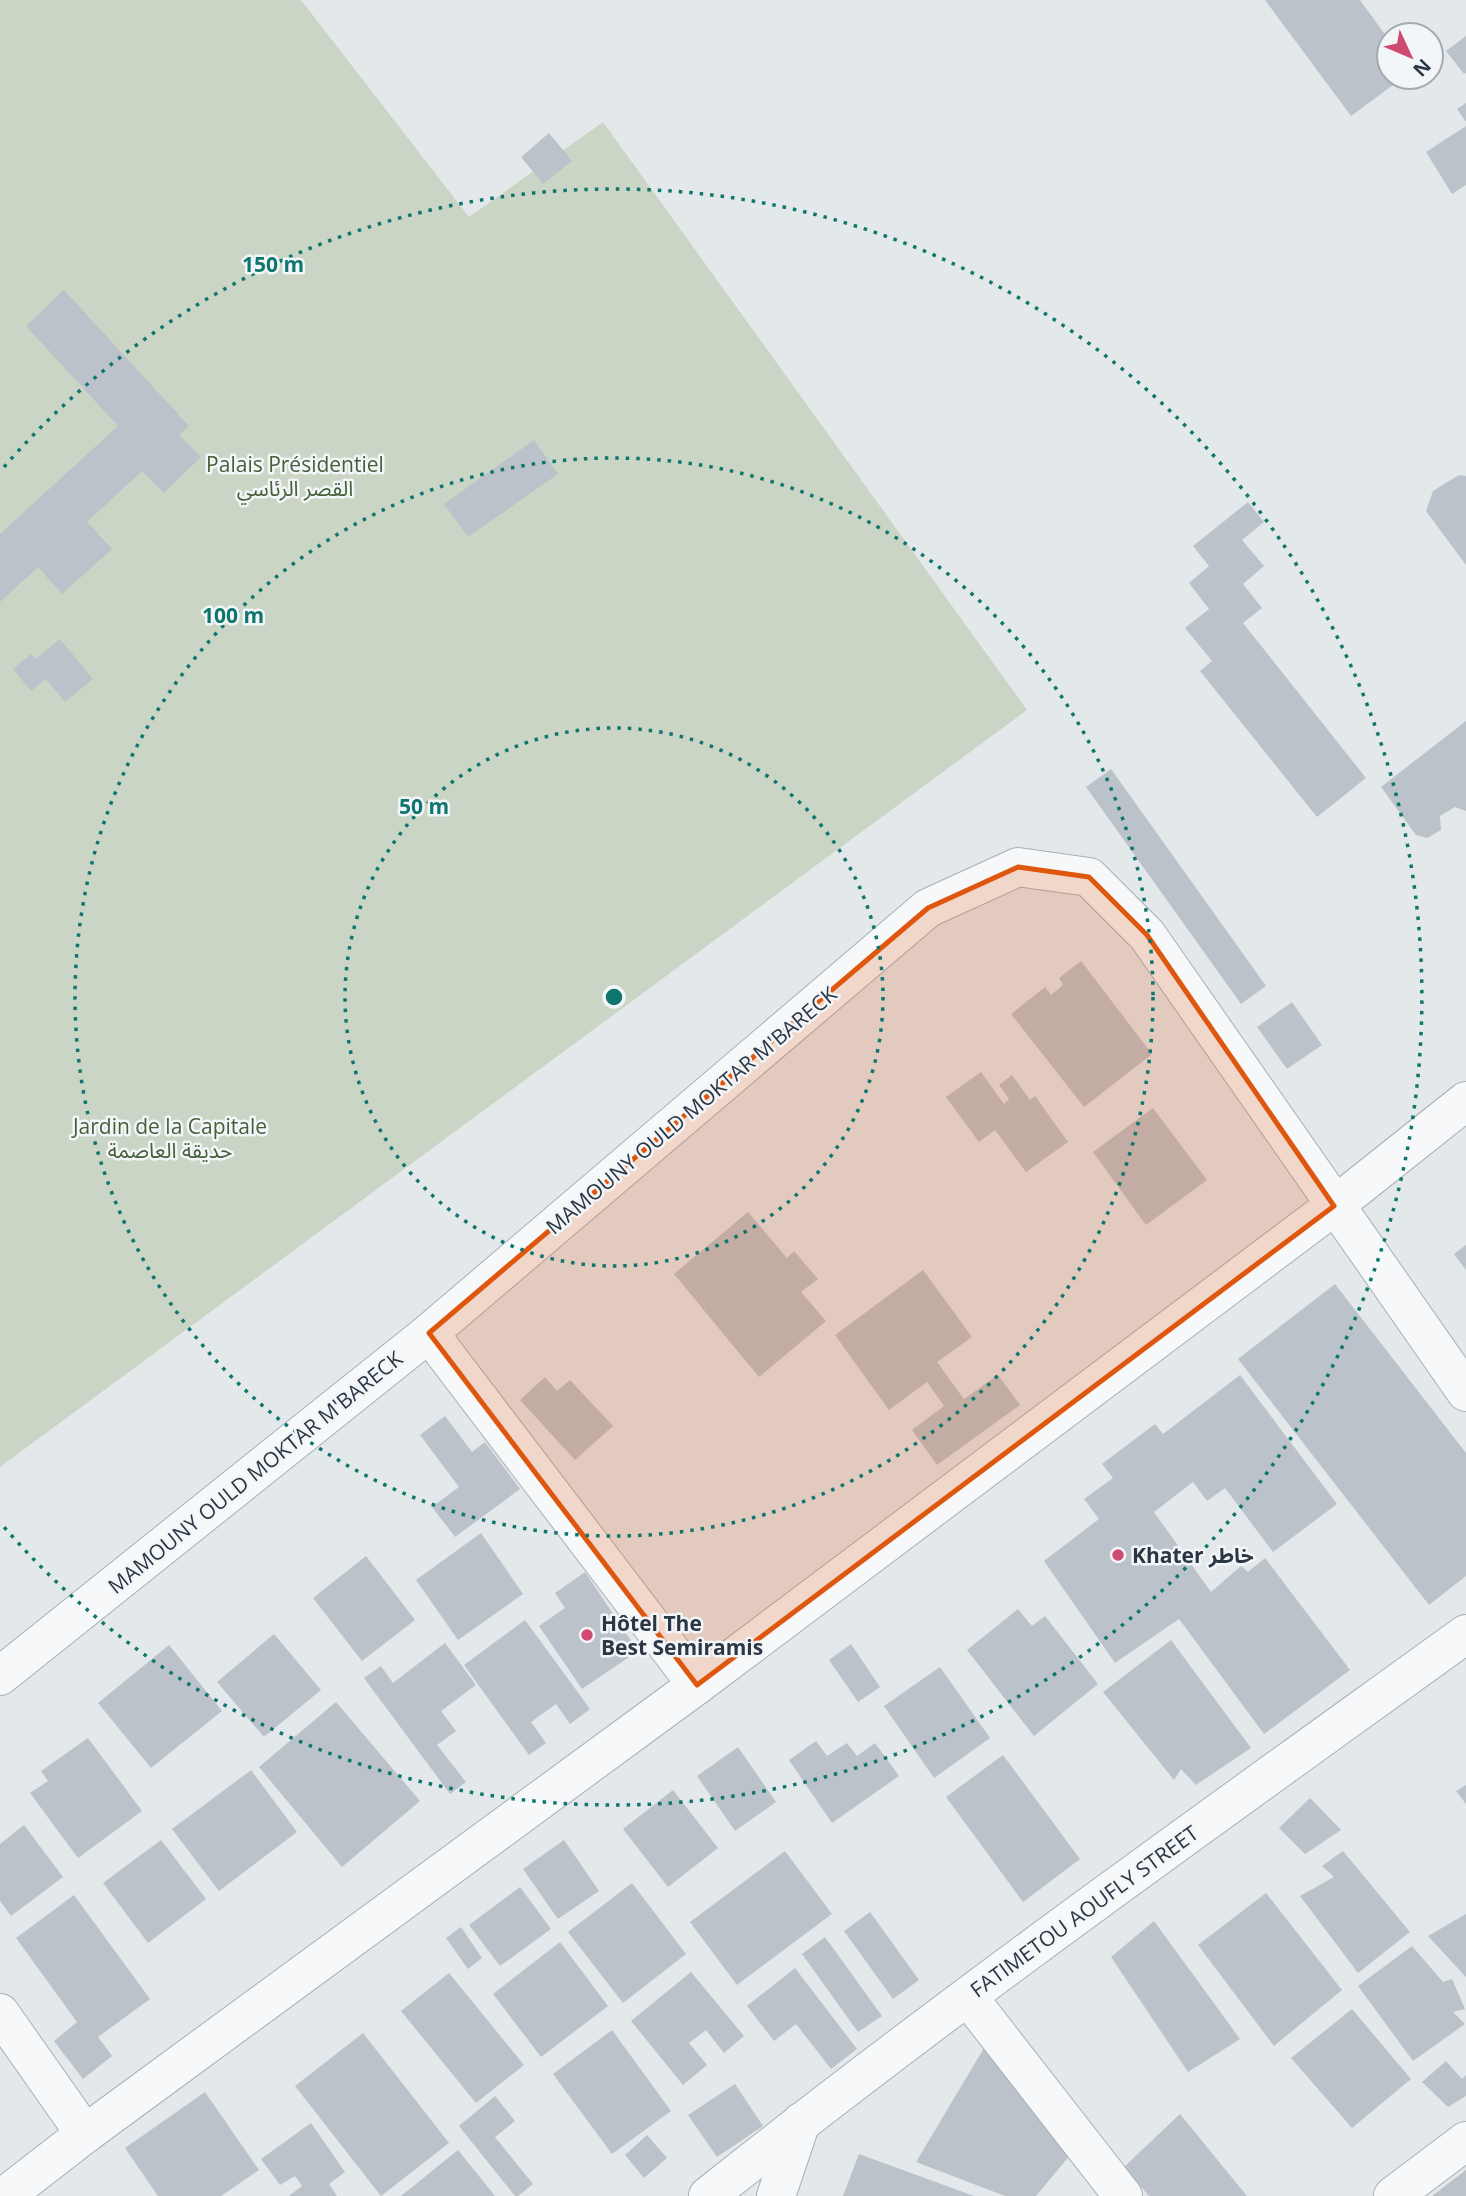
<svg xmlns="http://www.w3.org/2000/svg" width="1466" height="2196" font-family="'Open Sans','Noto Sans Arabic',sans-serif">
	<rect width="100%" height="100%" fill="#e3e8eb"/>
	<path fill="#cbd5c5" d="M0 0H301L469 217 603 122 1027 710 0 1467Z"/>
	<g fill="#bbc2c9">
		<path d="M1265 0H1360L1389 40V77H1404L1351 116Z"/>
		<path d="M1466 36V73L1464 74 1446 51Z"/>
		<path d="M1466 103V122L1457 109Z"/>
		<path d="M1466 126V185L1452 194 1426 152Z"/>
		<path d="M549 133 572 161 543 184 521 157Z"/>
		<path d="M64 290 189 426 179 435 201 457 164 493 142 471 87 522 112 549 62 594 38 567 0 602V534L118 426 26 326Z"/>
		<path d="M534 440 558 474 468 537 444 504Z"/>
		<path d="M1459 475 1466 476V565L1426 511 1433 491Z"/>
		<path d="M1248 502 1264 522 1242 540 1264 566 1243 584 1262 608 1243 623 1366 778 1317 817 1200 671 1212 661 1185 628 1209 609 1189 583 1209 566 1193 546Z"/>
		<path d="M60 639 93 679 65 702 46 679 31 691 13 669 31 654 36 659Z"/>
		<path d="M1466 721V811L1455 807 1440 816 1441 830 1427 838 1416 835 1381 787Z"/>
		<path d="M1111 769 1266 986 1241 1004 1086 787Z"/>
		<path d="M1081 961 1152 1054 1084 1107 1011 1014 1045 987 1051 995 1063 985 1059 978Z"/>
		<path d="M1292 1002 1322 1045 1287 1069 1257 1027Z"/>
		<path d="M981 1072 1004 1104 1009 1099 999 1085 1012 1075 1030 1100 1035 1096 1068 1142 1026 1172 995 1130 979 1142 946 1097Z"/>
		<path d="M1153 1108 1207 1180 1146 1225 1093 1152Z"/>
		<path d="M748 1212 787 1258 794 1251 818 1279 801 1292 826 1321 759 1377 674 1274Z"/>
		<path d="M1466 1245V1270L1454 1254Z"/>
		<path d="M923 1270 972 1337 937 1362 964 1399 998 1375 1020 1405 937 1465 912 1430 944 1406 927 1382 889 1410 835 1335Z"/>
		<path d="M1335 1284 1466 1453V1576L1429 1605 1238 1359Z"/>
		<path d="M1240 1375 1337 1504 1273 1552 1225 1488 1207 1501 1193 1482 1154 1512 1211 1592 1241 1566 1248 1572 1265 1558 1350 1670 1264 1734 1179 1619 1115 1663 1044 1561 1099 1519 1084 1499 1113 1478 1102 1464 1155 1424 1163 1434Z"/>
		<path d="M545 1377 557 1391 570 1380 613 1426 575 1460 520 1400Z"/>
		<path d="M445 1416 472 1452 485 1442 520 1489 455 1537 432 1507 459 1487 420 1435Z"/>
		<path d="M481 1533 523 1594 458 1640 416 1580Z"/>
		<path d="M366 1556 415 1620 362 1661 313 1598Z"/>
		<path d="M585 1572 638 1651 582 1689 539 1626 565 1608 555 1593Z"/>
		<path d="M1018 1609 1032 1626 1045 1616 1098 1684 1034 1736 967 1650Z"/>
		<path d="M525 1620 590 1709 570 1724 556 1704 531 1722 546 1743 529 1755 464 1665Z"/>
		<path d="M274 1634 321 1690 264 1737 217 1682Z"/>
		<path d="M1171 1640 1251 1748 1196 1785 1181 1769 1174 1780 1103 1692Z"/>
		<path d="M445 1643 476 1685 441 1711 456 1731 437 1745 466 1782 450 1794 364 1678 381 1666 393 1683Z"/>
		<path d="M851 1644 880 1687 858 1702 829 1660Z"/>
		<path d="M169 1645 222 1711 151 1768 98 1703Z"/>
		<path d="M940 1667 990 1738 934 1778 884 1706Z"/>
		<path d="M336 1702 420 1801 342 1867 259 1767Z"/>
		<path d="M88 1738 142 1811 78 1858 30 1793 48 1781 41 1771Z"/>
		<path d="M816 1741 827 1756 847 1743 857 1756 875 1743 899 1776 832 1823 789 1760Z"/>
		<path d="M738 1747 776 1802 735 1831 697 1776Z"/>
		<path d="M1003 1755 1080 1859 1023 1902 946 1797Z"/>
		<path d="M251 1770 297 1832 219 1891 172 1829Z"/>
		<path d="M1466 1785V1804L1456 1791Z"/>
		<path d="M673 1790 718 1848 668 1887 623 1829Z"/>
		<path d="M1310 1798 1341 1830 1305 1854 1279 1828Z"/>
		<path d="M24 1825 63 1877 11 1916 0 1901V1844Z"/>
		<path d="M161 1840 206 1899 148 1943 103 1883Z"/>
		<path d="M564 1840 599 1891 558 1919 523 1869Z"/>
		<path d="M785 1851 832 1914 737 1985 690 1922Z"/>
		<path d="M1343 1851 1410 1932 1358 1973 1300 1896 1334 1877 1322 1866Z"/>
		<path d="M632 1883 686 1954 623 2003 568 1932Z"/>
		<path d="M520 1887 551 1929 500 1966 469 1925Z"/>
		<path d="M1266 1893 1342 1990 1274 2046 1198 1945Z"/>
		<path d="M74 1895 150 1999 98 2037 112 2056 83 2079 54 2041 77 2022 16 1938Z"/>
		<path d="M870 1912 919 1980 893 1999 844 1931Z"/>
		<path d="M1466 1914V1977L1428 1936Z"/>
		<path d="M1154 1921 1240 2039 1188 2072 1111 1957Z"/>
		<path d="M461 1927 482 1958 468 1969 446 1938Z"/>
		<path d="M825 1937 882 2016 858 2032 802 1954Z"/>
		<path d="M560 1942 608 2006 541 2057 493 1994Z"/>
		<path d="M1412 1946 1443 1982 1452 1979 1465 2009 1453 2012 1465 2024 1413 2061 1358 1986Z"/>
		<path d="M795 1968 857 2049 831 2069 796 2024 774 2041 747 2006Z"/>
		<path d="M691 1972 744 2036 724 2053 706 2030 689 2043 707 2065 683 2085 631 2021Z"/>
		<path d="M449 1973 524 2065 476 2103 401 2011Z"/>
		<path d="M1352 2009 1411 2079 1352 2128 1291 2058Z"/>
		<path d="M612 2030 671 2111 612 2154 553 2074Z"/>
		<path d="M363 2033 449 2143 381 2196 295 2086Z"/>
		<path d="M987 2043 1076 2148 1036 2196H1005L916 2162Z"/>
		<path d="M1446 2061 1462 2079 1466 2075V2096L1448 2107 1422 2082Z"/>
		<path d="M735 2084 763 2126 717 2157 688 2115Z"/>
		<path d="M205 2092 259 2170 221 2196H158L125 2148Z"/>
		<path d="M495 2096 515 2121 495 2137 533 2184 518 2196H515L459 2126Z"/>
		<path d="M1180 2114 1247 2196H1149L1124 2167Z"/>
		<path d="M311 2123 345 2172 329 2184 337 2196H289L302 2186 295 2176 280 2185 261 2159Z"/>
		<path d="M647 2135 667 2158 644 2178 625 2155Z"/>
		<path d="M458 2150 495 2196H401Z"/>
		<path d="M859 2154 974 2196H843Z"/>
		<path d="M1466 2170V2196H1432Z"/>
	</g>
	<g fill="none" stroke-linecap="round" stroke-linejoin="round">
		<g stroke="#a8afb6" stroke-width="40">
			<g id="minor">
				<path d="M429 1333 697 1685"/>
				<path d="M0 1676 429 1333 928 908 1018 867 1089 877 1147 935 1466 1392"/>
				<path d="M968 1997 1123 2196"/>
				<path d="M0 2013 85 2134"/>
				<path d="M708 2196C954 2000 1211 1818 1466 1634"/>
				<path d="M776 2196 801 2122"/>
				<path d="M1393 2196 1466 2141"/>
			</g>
		</g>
		<g stroke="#a8afb6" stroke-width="40">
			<path id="tertiary" d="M5 2196 85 2134 697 1685 1334 1206 1466 1101"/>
		</g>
		<use href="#minor" stroke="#f6f8f9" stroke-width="38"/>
		<use href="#tertiary" stroke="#f6f8f9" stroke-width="38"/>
	</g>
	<path fill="#df570f" fill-opacity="0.2" stroke="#df570f" stroke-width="5" stroke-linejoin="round" d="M1018 867 1089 877 1147 935 1334 1206 697 1685 429 1333 928 908Z"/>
	<g fill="none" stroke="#0f766e" stroke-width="3.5" stroke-dasharray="3.5 7">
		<circle cx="614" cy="997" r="269"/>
		<circle cx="614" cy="997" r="539"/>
		<path d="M4 467A808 808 0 1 1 4 1527"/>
	</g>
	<g fill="#cf4a70" stroke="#f3f6f8" stroke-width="2.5">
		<circle cx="1118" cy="1555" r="7"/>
		<circle cx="587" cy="1635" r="7"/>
	</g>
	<g text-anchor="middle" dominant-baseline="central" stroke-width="5" stroke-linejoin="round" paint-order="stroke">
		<g font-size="21" fill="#456038" stroke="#f3f6f8">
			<text x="295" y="464">Palais Présidentiel<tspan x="295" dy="24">القصر الرئاسي</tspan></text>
			<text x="170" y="1126">Jardin de la Capitale<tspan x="170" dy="24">حديقة العاصمة</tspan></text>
		</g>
		<g font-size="21" fill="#2b3744" stroke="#f3f6f8">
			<text transform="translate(691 1110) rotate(-40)">MAMOUNY OULD MOKTAR M'BARECK</text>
			<text transform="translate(255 1472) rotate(-39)">MAMOUNY OULD MOKTAR M'BARECK</text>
			<text transform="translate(1084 1911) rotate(-36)">FATIMETOU AOUFLY STREET</text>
		</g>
		<g font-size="21" font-weight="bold" fill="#2b3744" stroke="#f3f6f8" text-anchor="start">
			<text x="1132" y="1555">Khater خاطر</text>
			<text x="601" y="1623">Hôtel The<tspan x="601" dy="24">Best Semiramis</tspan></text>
		</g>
	</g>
	<circle cx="614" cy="997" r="10" fill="#0f766e" stroke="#f3f6f8" stroke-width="3.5"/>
	<g font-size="21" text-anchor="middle" font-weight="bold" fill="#0f766e" stroke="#f3f6f8" stroke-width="5" stroke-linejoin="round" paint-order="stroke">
		<text x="273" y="272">150 m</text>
		<text x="233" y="623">100 m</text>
		<text x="424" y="814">50 m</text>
	</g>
	<g transform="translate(1410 56) rotate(134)"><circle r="33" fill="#f3f6f8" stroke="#a3aab0" stroke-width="2"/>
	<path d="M0-5L12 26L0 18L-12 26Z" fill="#cf4a70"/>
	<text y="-10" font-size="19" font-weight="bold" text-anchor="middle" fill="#2b3744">N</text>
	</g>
</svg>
